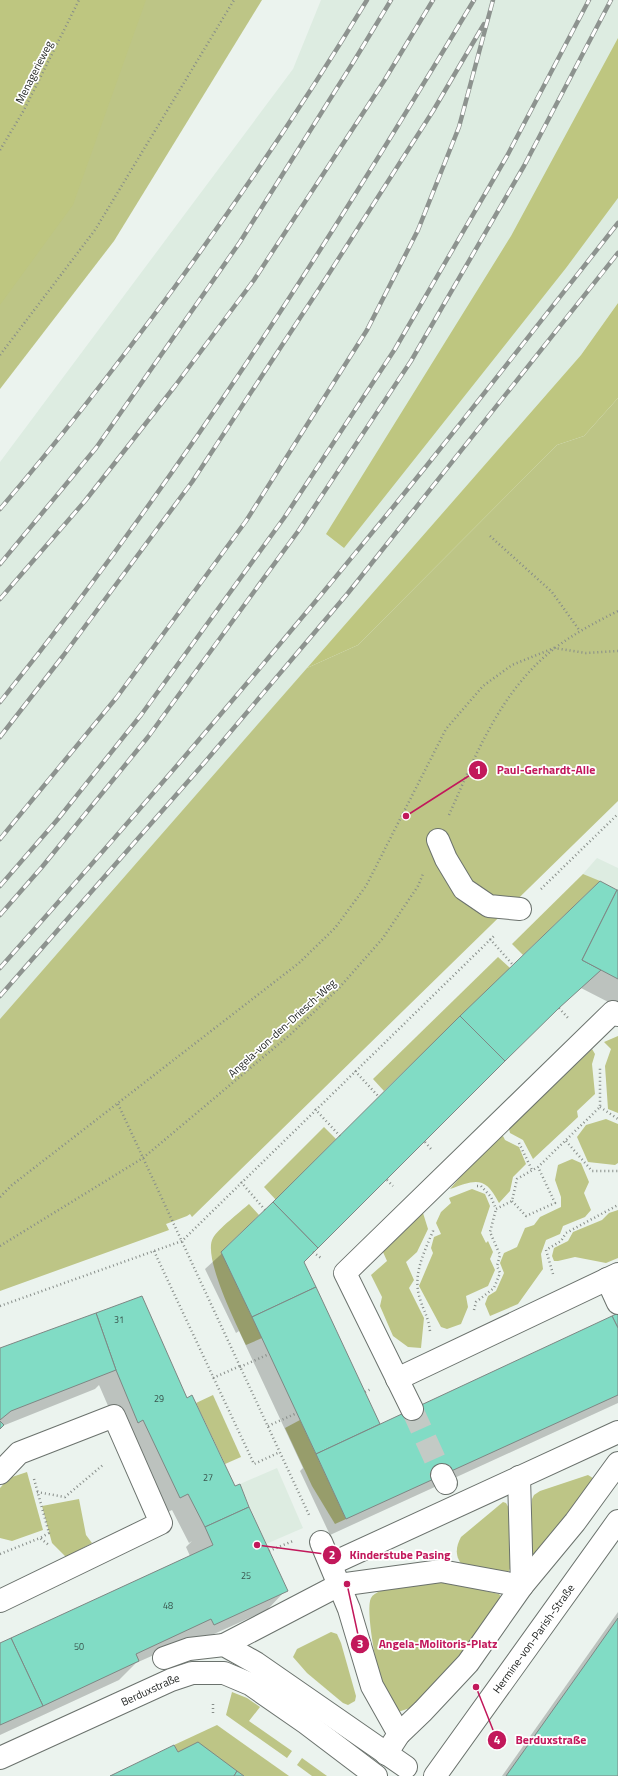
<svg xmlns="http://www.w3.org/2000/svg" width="618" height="1776" font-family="'Titillium Web',sans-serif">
	<rect width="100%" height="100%" fill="#ebf3ee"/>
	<g fill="#ddece1">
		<path d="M321 0H618V303L581 355 0 1019V462L293 69Z"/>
		<path d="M597 858 618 868V890L583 874Z"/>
		<path d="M277 1468 303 1528 266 1544 240 1484Z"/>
	</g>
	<g fill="#bdc586">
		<path d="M0 0H262L114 241 0 389Z"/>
		<path d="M618 398V801L192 1217 190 1214 187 1216 166 1224 169 1230 0 1291V1019L307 668 358 645 557 445 584 436Z"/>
		<path d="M583 874 600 881 523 955 512 944Z"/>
		<path d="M498 957 510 968 384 1091 373 1079Z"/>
		<path d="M618 1036V1113L608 1109 605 1066 611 1049 604 1042Z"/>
		<path d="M592 1049 595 1054 592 1064 595 1094 577 1111 578 1117 533 1159 523 1140 510 1133 509 1129Z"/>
		<path d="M606 1119 618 1124V1163L615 1165 588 1162 577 1137 586 1125Z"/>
		<path d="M324 1127 336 1139 276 1200 264 1187Z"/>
		<path d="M503 1136 505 1140 519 1147 526 1164 513 1177 510 1191 499 1203C485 1175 475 1180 450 1189L462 1175 460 1171 485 1147Z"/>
		<path d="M572 1159 581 1163 589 1182 584 1193 591 1210 585 1217 563 1226 560 1234 546 1240 541 1254 543 1269 518 1304 490 1316 485 1304 488 1296 496 1291 504 1273 500 1263 504 1253 517 1247 525 1228 534 1225 540 1217 561 1207V1197L555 1180 558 1165Z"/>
		<path d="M472 1189 485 1194 490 1206 481 1233 486 1243 488 1241 493 1252 490 1259 495 1270 488 1286 466 1296 468 1307 461 1324 447 1329 441 1327 419 1286 433 1253 431 1248 434 1237 441 1234 436 1223 441 1212 451 1203 449 1198Z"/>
		<path d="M249 1204 259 1215 221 1252 262 1338 246 1345C237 1326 202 1256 213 1238 217 1230 241 1211 249 1204Z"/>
		<path d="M618 1210V1258L606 1263 575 1257 558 1261H554L552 1256 554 1248 568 1241 573 1232 602 1220 609 1213Z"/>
		<path d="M423 1213 428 1229 417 1252 406 1262 414 1280 409 1288 424 1318 421 1348 408 1347 393 1336 380 1306 382 1297 371 1275 387 1261 383 1252Z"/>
		<path d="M213 1395 241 1457 225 1464 196 1403Z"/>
		<path d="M300 1420 346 1519 335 1524 312 1486 285 1428Z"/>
		<path d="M27 1472 43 1530 12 1541 0 1538V1488L9 1478Z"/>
		<path d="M588 1475 596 1480 534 1556 528 1549 532 1499 534 1495 540 1491Z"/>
		<path d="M79 1499 86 1535 92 1543 66 1557 52 1543 42 1506Z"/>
		<path d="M503 1502 506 1503 510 1510 511 1566 509 1571 505 1574 464 1567C455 1558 455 1548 461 1537Z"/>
		<path d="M428 1581 459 1585 499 1594 502 1598 497 1613 426 1698 410 1708 398 1712C393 1703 384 1693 381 1683 377 1670 365 1609 371 1598 378 1586 415 1584 428 1581Z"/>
		<path d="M331 1632 337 1634 341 1643 356 1696 355 1701 348 1705 343 1703 307 1673 293 1657 297 1649Z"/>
		<path d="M232 1692 247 1698 260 1707 249 1721 292 1751 287 1758 226 1715Z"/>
		<path d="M217 1725 289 1776H244L178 1752 174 1745Z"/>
		<path d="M302 1758 327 1776H312L297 1765Z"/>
	</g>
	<g fill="#bec680">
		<path d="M0 0H146L73 205 0 305Z"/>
		<path d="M618 38V198L566 268 344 548 326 534 511 236Z"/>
		<path d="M618 303V398L584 436 557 445 358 645 307 668 581 355Z"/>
	</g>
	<g fill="#0003">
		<path d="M618 891V1007L581 988 541 1024 303 1262 379 1424 375 1427 618 1314V1403L330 1535 300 1471 303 1468 239 1331 236 1333 205 1269Z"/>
		<path d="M96 1314 186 1399 235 1488 248 1507 286 1590 267 1610 194 1643 192 1638 136 1663 119 1680 0 1735V1644L190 1556 186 1547 192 1541 189 1543 172 1510 164 1514 122 1438 99 1385 95 1389 0 1427V1349Z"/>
		<path d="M618 1612V1776H502Z"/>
	</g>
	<g fill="#81dcc5" stroke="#7e8784">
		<path d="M600 881 617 890 582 960 601 970 559 1008 505 1061 460 1016Z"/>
		<path d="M617 890H618V979L582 960Z"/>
		<path d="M460 1016 505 1061 318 1248 273 1202Z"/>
		<path d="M273 1202 318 1248 304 1262 316 1287 252 1317 221 1252Z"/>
		<path d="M316 1287 380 1424 316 1454 252 1317Z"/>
		<path d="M142 1296 187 1398 192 1395 235 1486 240 1484 249 1507 205 1527 188 1494 180 1498 143 1420 138 1423 116 1370 96 1313Z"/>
		<path d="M96 1313 116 1370 11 1411 0 1420V1348Z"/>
		<path d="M618 1313V1328L612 1316Z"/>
		<path d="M612 1316 618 1328V1395L346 1519 316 1454Z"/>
		<path d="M0 1421 4 1425 0 1429Z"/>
		<path d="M249 1507 288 1591 214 1625 211 1619 136 1654 139 1661 43 1706 11 1638 213 1545 205 1527Z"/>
		<path d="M618 1618V1776H506L587 1662Z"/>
		<path d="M11 1638 43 1706 0 1725V1643Z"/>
		<path d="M198 1742 237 1771 234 1776H110L174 1745 178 1752Z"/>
		<path d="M237 1771 244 1776H234Z"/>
	</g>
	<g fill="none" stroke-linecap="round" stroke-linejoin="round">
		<path stroke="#c3cac5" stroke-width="22" stroke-dasharray="22 11" stroke-linecap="butt" d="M412 1409 442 1475"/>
		<g stroke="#6b726d" stroke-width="24">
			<g id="minor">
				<path d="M438 840 446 859 464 889 489 906 520 909"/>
				<path d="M607 1279 618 1303"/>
				<path d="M397 1379 618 1274"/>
				<path d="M412 1409 345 1273 613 1012 618 1015"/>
				<path d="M0 1473 19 1453 114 1416 161 1523 0 1601"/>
				<path d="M442 1475 446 1483"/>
				<path d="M321 1542 349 1609 372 1686 399 1734"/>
				<path d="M331 1564 618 1432"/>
				<path d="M224 1645 339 1585 441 1571 522 1586 519 1477"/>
				<path d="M164 1658 189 1649 224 1645 256 1663 406 1767"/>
				<path d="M386 1754 399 1734 423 1711 468 1663 522 1586 575 1522 618 1463"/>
				<path id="s1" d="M0 1758 171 1680 192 1673H224L250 1684 306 1723 376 1776"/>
				<path id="s2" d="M435 1776 618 1521"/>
			</g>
		</g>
		<g stroke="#878d89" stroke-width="2.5" stroke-dasharray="1 3" stroke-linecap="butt">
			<path d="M0 150 24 110 79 0"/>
			<path d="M0 355 95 230 234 0"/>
			<path d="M490 536 552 592 580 631"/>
			<path d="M449 815C476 754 501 690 555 648 575 633 596 622 618 611"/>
			<path d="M541 889 618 814"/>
			<path d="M490 939 513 965"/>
			<path d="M559 1008 568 1018"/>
			<path d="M355 1071 379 1097"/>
			<path d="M118 1104 310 1517"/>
			<path d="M600 1107 618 1119"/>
			<path d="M315 1109 340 1136"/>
			<path d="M566 1141 592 1171H618"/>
			<path d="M425 1142 431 1149"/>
			<path d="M519 1143 532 1170"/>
			<path d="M387 1180 393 1186"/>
			<path d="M241 1182 265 1210"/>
			<path d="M477 1186H481L491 1197 496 1209 512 1201 517 1179 538 1167 600 1107V1066"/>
			<path d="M0 1197 12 1185 299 963 335 928 366 886 446 729 483 686 512 665 554 648 586 653 618 651"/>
			<path d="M512 1201 526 1216 555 1203 538 1167"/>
			<path d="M0 1246 143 1158 292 1033 339 988 383 938 418 886 423 874"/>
			<path d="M154 1251 254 1464 280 1452"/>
			<path d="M313 1252 321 1258"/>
			<path d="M553 1274 546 1250 561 1241 566 1233 618 1205"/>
			<path d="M0 1306 182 1241 495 935"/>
			<path d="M474 1310 476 1302 494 1288 500 1273 497 1266 500 1255 490 1232 496 1209"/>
			<path d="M430 1331C428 1316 424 1312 420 1299 412 1275 424 1253 433 1231V1228"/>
			<path d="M240 1367 269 1354"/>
			<path d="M213 1378 240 1366"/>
			<path d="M365 1392 371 1389"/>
			<path d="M268 1426 297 1413"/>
			<path d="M34 1479 49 1533 40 1538"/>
			<path d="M37 1492 65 1497 104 1464"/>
			<path d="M269 1551 293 1541"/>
			<path d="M0 1554 40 1538 50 1546"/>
			<path d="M213 1713V1701"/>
		</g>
		<use href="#minor" stroke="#fff" stroke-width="22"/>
		<g stroke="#8d938f" stroke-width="4.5">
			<g id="rail">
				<path d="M0 509C61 438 118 364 174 288 242 195 307 99 367 0"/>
				<path d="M0 564 96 448 240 242 354 61 391 0"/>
				<path d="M0 599 85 501 175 386 254 280 384 81 433 0"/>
				<path d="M0 702C177 482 329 242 474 0"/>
				<path d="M0 737 63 656 192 482 321 286 433 111 484 24"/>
				<path d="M0 839 117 697 246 521 367 330 418 230 459 127 493 0"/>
				<path d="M0 886 58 819 141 715 284 518 395 349 507 156 589 0"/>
				<path d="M0 915 42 867 148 737 299 530 411 361 524 166 611 0"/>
				<path d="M0 968C147 803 290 635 428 464 492 384 555 303 618 223"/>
				<path d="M0 996 205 762 348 593 618 253"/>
			</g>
		</g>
		<use href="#rail" stroke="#fff" stroke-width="3" stroke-dasharray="9" stroke-linecap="butt"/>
	</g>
	<g text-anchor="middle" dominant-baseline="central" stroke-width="3.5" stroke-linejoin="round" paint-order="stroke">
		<g font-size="9" fill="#39524b">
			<text x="119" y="1319">31</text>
			<text x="159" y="1398">29</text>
			<text x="208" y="1477">27</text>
			<text x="246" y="1575">25</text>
			<text x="168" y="1605">48</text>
			<text x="79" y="1646">50</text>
		</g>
		<g font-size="11" fill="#212422" stroke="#fff">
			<text transform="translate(34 72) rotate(-63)">Menagerieweg</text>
			<text transform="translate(282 1028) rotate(-42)">Angela-von-den-Driesch-Weg</text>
			<text stroke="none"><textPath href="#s2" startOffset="169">Hermine-von-Parish-Straße</textPath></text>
			<text stroke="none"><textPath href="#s1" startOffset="165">Berduxstraße</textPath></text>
		</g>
	</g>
	<path fill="none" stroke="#c2185b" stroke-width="1.5" d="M406 816L478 770M257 1545L332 1555M347 1584L360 1644M476 1687L497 1740"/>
	<g fill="#c2185b" stroke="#fff" stroke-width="1.5">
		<circle cx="406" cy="816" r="4"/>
		<circle cx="257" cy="1545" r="4"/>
		<circle cx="347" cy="1584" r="4"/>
		<circle cx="476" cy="1687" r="4"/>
		<circle cx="478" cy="770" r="10"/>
		<circle cx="332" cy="1555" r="10"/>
		<circle cx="360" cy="1644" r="10"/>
		<circle cx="497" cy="1740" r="10"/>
	</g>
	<g font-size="12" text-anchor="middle" font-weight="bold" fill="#fff">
		<text x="478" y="774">1</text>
		<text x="332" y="1559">2</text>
		<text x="360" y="1648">3</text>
		<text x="497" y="1744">4</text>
	</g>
	<g font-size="12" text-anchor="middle" font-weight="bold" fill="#c2185b" stroke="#fff" stroke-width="3.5" stroke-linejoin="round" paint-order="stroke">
		<text x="546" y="774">Paul-Gerhardt-Alle</text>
		<text x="400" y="1559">Kinderstube Pasing</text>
		<text x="438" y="1648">Angela-Molitoris-Platz</text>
		<text x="551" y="1744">Berduxstraße</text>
	</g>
</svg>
